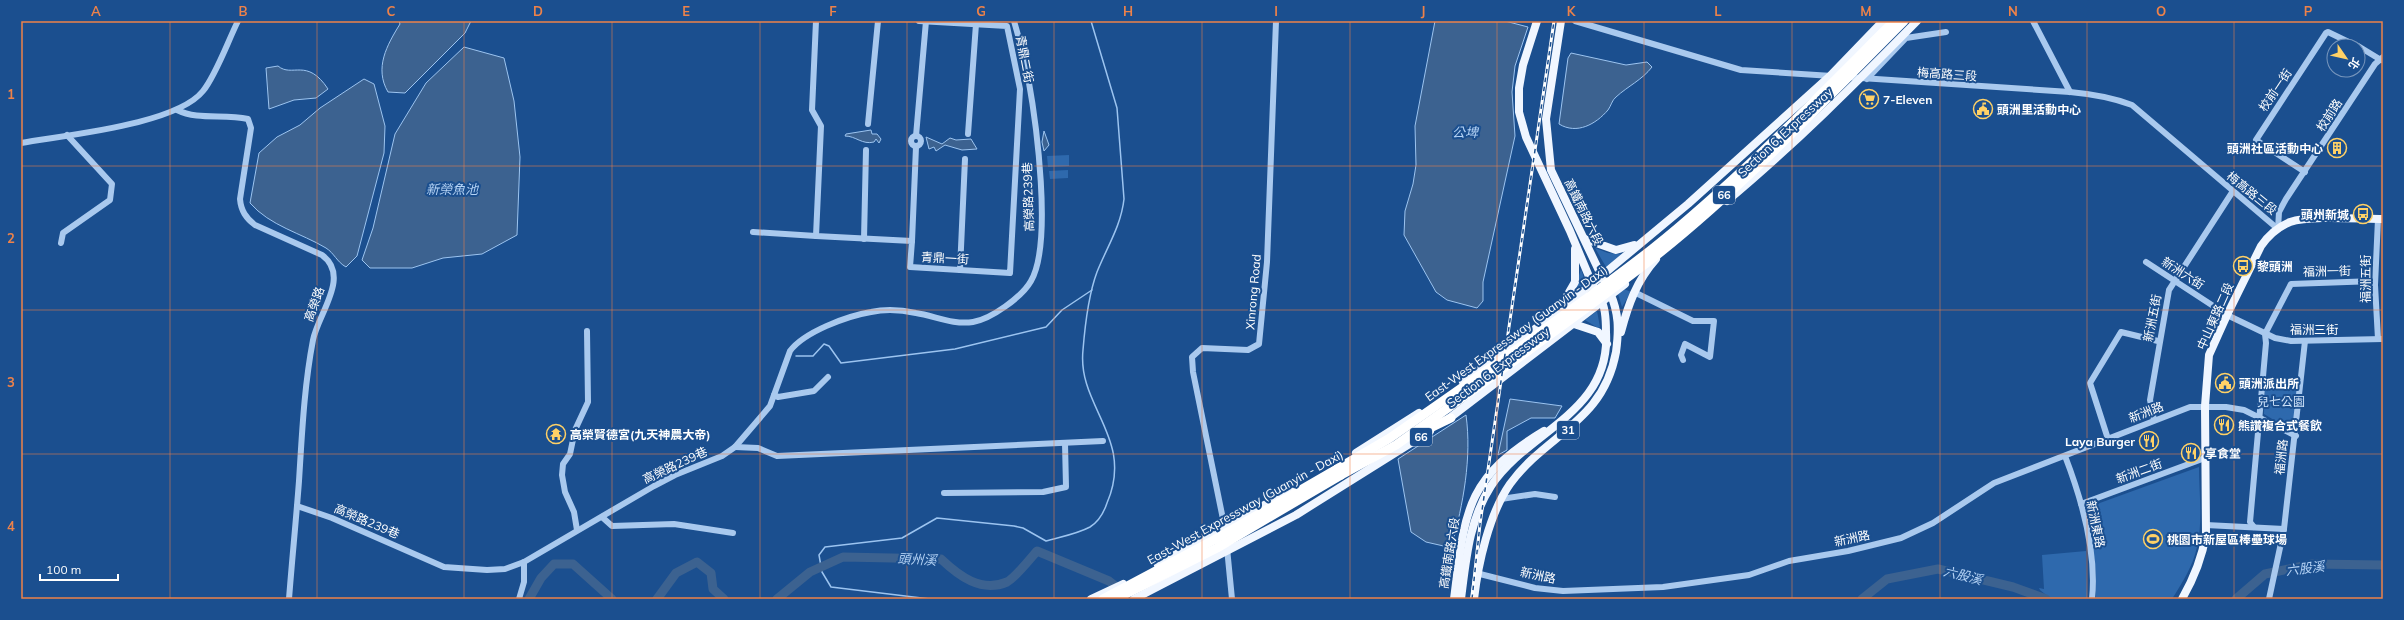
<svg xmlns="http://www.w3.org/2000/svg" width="2404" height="620" font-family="Mulish,'Noto Sans TC',sans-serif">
	<rect width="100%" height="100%" fill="#1b4f8f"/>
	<g fill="#2e69ad">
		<path d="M1069 155V166L1048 167 1047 156Z"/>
		<path d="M1068 170V178L1050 179 1049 171Z"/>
		<path d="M1595 248 1608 253 1622 254 1606 267Z"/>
		<path d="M1581 269 1586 284 1574 291Z"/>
		<path d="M1624 289 1631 292 1622 307 1618 294Z"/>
		<path d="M1597 311 1600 327 1598 328 1585 320Z"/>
		<path d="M2265 377 2298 391 2293 427 2289 429 2264 414Z"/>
		<path d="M2199 467C2199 492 2203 522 2197 547 2193 566 2182 583 2172 599H2096L2095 563 2086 508Z"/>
		<path d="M2086 551 2087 599H2051L2040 590 2039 588 2044 589 2042 555Z"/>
	</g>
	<g fill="#3c6290" stroke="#9cc4f0">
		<path d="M399 21H471L465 33 405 93 388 92C374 68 387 45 400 24Z"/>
		<path d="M1435 21H1505L1528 27 1515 66 1512 92 1515 136 1483 282V301L1477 308 1447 300 1436 292 1404 235 1405 211 1413 184 1416 165 1415 126Z"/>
		<path d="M464 47 504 58 514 101 520 157 517 235 482 254 443 258 412 268H370L362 260 373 228 395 134 426 83Z"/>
		<path d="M1571 53 1626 65 1647 62 1652 67C1642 80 1628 86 1616 97 1612 100 1611 106 1608 110 1596 124 1577 135 1559 124L1568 58Z"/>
		<path d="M278 66C292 78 307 57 328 89L316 98 294 100 269 109 266 68Z"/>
		<path d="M364 79 374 84 385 126 384 153 357 256 346 267C337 262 334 253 326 248 301 233 270 226 250 203L259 153 277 137 300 125 320 108Z"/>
		<path d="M871 130 872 134H877L881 139 879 143 876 139 874 142C862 145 856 136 845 136L846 134Z"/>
		<path d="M1044 131 1049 145 1044 151 1042 142Z"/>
		<path d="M926 137 942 144 950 138 956 140 971 139 977 149 962 150 945 145 936 151 934 147 929 149Z"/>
		<path d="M1510 399 1562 406 1555 418H1531L1507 431V450L1498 455Z"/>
		<path d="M1466 415C1472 458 1463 504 1452 545L1448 547 1426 542 1411 532 1398 459Z"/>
	</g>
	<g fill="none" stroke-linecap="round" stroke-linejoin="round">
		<g stroke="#9cc4f0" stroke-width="1.5">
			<path d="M796 356H813L824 344 829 346 841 363 955 349 1046 327 1062 310 1092 290"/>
			<path d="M930 599 831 587 822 572 819 555 825 547 902 538 937 518 1014 526 1023 528 1046 541C1060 537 1077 534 1090 527 1098 522 1104 512 1107 503 1135 438 1077 407 1083 350 1085 325 1088 296 1097 272 1107 247 1121 226 1124 199L1117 108 1091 21"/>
		</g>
		<g stroke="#3c6290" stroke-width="9">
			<path d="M529 599 541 578 554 564H573L612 599"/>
			<path d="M657 599 676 573 697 562 711 573 713 589 724 599"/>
			<path d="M777 599 810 572 843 557 941 559C959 576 981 593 1007 582 1015 578 1030 559 1037 551L1109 581 1122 591"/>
			<path d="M1862 599 1887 579 1938 569 2013 587 2046 599"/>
			<path d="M2236 599 2265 574 2312 564 2383 565"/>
		</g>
		<g stroke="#a9c9ee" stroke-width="6">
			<path d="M816 21 812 110 821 126 816 236 912 241 910 267 1010 273 1020 89 1007 26 919 21"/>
			<path d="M1575 21 1741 70 1832 76"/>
			<path d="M2033 21 2070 92"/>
			<path d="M2358 46 2381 60"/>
			<path d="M1846 77 2070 92C2092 94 2111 97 2132 105L2278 229"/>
			<path d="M1867 79 1906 38 1946 32"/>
			<path d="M177 110C199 121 224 113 248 119L251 128 240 199C241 211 246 218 255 225L322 255C351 276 318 314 313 340 304 387 302 434 299 481 296 521 292 560 289 599"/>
			<path d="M868 124 878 21"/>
			<path d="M968 134 976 24"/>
			<circle cx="916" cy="141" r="5"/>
			<path d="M916 136 926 21"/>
			<path d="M21 143C64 135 176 125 203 91 216 75 228 41 238 21"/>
			<path d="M2305 172 2256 140 2326 33 2328 32 2357 46"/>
			<path d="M2378 219 2375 285 2378 339"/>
			<path d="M2278 229 2279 212 2286 199 2375 64 2383 57"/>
			<path d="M753 232 816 236"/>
			<path d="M864 239 866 150"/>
			<path d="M912 241 916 147"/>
			<path d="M61 243 63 233 110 200 112 184 67 135"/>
			<path d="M2146 262 2227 315 2275 338 2291 341 2383 339"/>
			<path d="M960 270 965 159"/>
			<path d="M1634 292 1693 321H1714L1710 357 1685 344 1681 355 1683 360"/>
			<path d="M774 395 778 397 814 391 828 377"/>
			<path d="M2154 420 2150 400 2169 290 2233 191"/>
			<path d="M2108 439 2090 383 2121 332 2158 341"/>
			<path d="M735 447 758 448 777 456 1103 441"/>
			<path d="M2065 456C2082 500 2097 551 2092 599"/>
			<path d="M944 493 1043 492 1066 487 1065 443"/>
			<path d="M1501 499 1535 494 1555 497"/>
			<path d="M2081 504 2205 458"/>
			<path d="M297 506 332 518 444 567 487 570 505 569 524 562 654 486 675 475 722 456 735 447 770 406 790 351C804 332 847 316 871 312 885 309 902 310 916 313 935 316 953 325 973 322 991 319 1022 297 1031 281 1053 243 1036 121 1028 77 1025 58 1019 39 1014 21"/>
			<path d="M602 517 612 526 674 524 733 533"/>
			<path d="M2206 525 2284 529"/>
			<path d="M2254 527 2250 522 2266 343 2265 334 2291 284 2375 281"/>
			<path d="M1225 529 1193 372 1192 357 1202 348 1248 350 1259 344 1267 262 1276 21"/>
			<path d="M577 530 574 512 565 492 562 475 563 464 570 454 575 430 588 402 587 331"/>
			<path d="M1227 548 1232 599"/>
			<path d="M1480 574 1535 588 1563 591 1663 587 1749 575 1789 561 1848 551 1901 538 1933 523 1994 483 2190 407H2226L2244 410 2296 436"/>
			<path d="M519 599 524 582V562"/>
			<path d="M2269 599 2284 529 2305 341"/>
		</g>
		<g stroke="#f0f6ff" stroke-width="8">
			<path d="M1537 21 1523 65 1519 88V112L1526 137 1570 231 1593 286"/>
			<path d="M1561 21 1546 119 1551 170 1603 279"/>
			<path d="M1727 201C1794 145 1856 83 1917 21"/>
			<path d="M1585 239 1616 250 1634 245"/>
			<path d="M1560 308 1575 282V249"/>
			<path d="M1574 324 1598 332 1607 344"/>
			<path d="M1621 332C1628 305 1637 280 1656 259"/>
			<path d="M1463 382 1558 312 1688 204 1830 76 1883 21"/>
			<path d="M1447 420 1625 284"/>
			<path d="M1356 453 1419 413"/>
			<path d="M1158 565 1224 526 1291 491"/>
			<path d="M1091 599 1123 584"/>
			<path d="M1134 599 1296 515 1430 431"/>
			<path d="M1454 599C1465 513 1464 479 1544 431"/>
			<path d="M1461 599C1466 560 1469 520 1491 486 1528 430 1611 413 1606 332 1606 323 1606 308 1601 300"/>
			<path d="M1474 599C1478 564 1489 514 1510 484 1547 433 1603 423 1616 352 1619 330 1619 313 1610 293"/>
			<path d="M2182 599C2194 578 2202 559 2206 534L2205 406 2209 355 2227 315 2261 246C2268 236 2278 227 2290 222 2310 215 2360 219 2383 219"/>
		</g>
		<g stroke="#fff" stroke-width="9">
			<path d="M1422 432 1451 418"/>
			<path d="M1337 469 1390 438 1523 345"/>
			<path d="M1341 475 1396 445 1528 351"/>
		</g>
		<g stroke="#fff" stroke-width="3">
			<path id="rail" d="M1472 599 1480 524 1554 21"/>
		</g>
		<use href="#rail" stroke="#1b4f8f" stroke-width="1.5" stroke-dasharray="4.5" stroke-linecap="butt"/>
		<g stroke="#fff" stroke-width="9">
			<path d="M1523 345C1566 313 1610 282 1652 249 1738 180 1816 99 1894 21"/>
			<path d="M1528 351C1571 319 1615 288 1657 255 1746 184 1824 101 1904 21"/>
			<path d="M1103 599 1214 540 1337 469"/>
			<path d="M1116 599 1217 548 1341 475"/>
		</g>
	</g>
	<path fill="none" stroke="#ee8249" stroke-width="1" stroke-opacity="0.55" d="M170 21V599M317 21V599M464 21V599M612 21V599M760 21V599M907 21V599M1054 21V599M1202 21V599M1350 21V599M1497 21V599M1644 21V599M1792 21V599M1940 21V599M2087 21V599M2234 21V599M21 166H2383M21 310H2383M21 454H2383"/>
	<defs>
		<g id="supermarket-ring" transform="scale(1)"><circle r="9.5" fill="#1b4f8f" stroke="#ffd166" stroke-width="1.5"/><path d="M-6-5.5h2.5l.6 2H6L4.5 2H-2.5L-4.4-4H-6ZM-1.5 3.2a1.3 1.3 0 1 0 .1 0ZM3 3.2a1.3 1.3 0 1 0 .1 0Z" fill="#ffd166"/></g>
		<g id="civic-ring" transform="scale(1)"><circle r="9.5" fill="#1b4f8f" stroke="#ffd166" stroke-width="1.5"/><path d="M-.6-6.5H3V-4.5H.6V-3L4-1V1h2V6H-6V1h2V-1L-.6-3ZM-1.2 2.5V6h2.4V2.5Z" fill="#ffd166"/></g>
		<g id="building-ring" transform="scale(1)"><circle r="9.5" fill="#1b4f8f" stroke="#ffd166" stroke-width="1.5"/><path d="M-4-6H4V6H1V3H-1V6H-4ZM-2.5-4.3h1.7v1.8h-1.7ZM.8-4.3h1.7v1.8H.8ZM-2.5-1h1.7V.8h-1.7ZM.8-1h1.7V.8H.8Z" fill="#ffd166"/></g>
		<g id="bus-ring" transform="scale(1)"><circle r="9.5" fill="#1b4f8f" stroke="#ffd166" stroke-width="1.5"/><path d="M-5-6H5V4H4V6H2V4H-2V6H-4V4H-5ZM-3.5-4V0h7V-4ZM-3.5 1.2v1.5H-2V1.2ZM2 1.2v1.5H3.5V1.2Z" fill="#ffd166"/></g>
		<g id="restaurant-ring" transform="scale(1)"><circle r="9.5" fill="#1b4f8f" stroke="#ffd166" stroke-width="1.5"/><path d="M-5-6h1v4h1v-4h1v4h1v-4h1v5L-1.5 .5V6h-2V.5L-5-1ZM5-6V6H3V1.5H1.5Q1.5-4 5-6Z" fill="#ffd166"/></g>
		<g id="temple-ring" transform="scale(1)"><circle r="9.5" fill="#1b4f8f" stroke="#ffd166" stroke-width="1.5"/><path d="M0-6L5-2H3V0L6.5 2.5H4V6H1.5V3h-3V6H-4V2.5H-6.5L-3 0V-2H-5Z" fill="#ffd166"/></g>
		<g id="stadium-ring" transform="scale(1)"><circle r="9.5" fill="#1b4f8f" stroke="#ffd166" stroke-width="1.5"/><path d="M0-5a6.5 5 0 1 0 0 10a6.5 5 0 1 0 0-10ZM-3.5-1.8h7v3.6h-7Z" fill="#ffd166"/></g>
	</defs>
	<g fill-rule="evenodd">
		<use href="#supermarket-ring" x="1869" y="99"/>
		<use href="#civic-ring" x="1983" y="109"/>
		<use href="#building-ring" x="2337" y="148"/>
		<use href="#bus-ring" x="2363" y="214"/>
		<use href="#bus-ring" x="2243" y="266"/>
		<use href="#civic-ring" x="2225" y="383"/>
		<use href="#restaurant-ring" x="2224" y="425"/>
		<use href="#temple-ring" x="556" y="434"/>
		<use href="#restaurant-ring" x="2149" y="441"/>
		<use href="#restaurant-ring" x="2191" y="453"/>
		<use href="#stadium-ring" x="2153" y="539"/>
	</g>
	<g text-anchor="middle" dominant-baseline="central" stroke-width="4" stroke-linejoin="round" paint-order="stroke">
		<g fill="#1b4f8f" stroke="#bbcadd" stroke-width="1">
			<rect x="1713" y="186" width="22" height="18" rx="3"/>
			<rect x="1557" y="421" width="22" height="18" rx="3"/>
			<rect x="1410" y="428" width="22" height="18" rx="3"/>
		</g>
		<g font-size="11" font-weight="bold" fill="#fff">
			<text x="1724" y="195">66</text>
			<text x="1568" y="430">31</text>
			<text x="1421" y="437">66</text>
		</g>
		<g font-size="12" fill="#fff" stroke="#1b4f8f">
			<text transform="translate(1025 59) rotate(79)">青鼎二街</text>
			<text transform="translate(1947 74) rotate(4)">梅高路三段</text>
			<text transform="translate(2275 90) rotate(-56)">校前一街</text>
			<text transform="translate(2329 115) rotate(-57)">校前路</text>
			<text transform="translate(1785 132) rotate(-43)">Section 6, Expressway</text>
			<text transform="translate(2252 193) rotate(39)">梅高路三段</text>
			<text transform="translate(1028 197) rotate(-92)">高榮路239巷</text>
			<text transform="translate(1584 212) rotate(64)">高鐵南路六段</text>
			<text transform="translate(945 258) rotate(3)">青鼎一街</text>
			<text transform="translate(2327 271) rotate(-1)">福洲一街</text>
			<text transform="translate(2183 273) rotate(33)">新洲六街</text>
			<text transform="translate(2365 279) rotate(-90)">福洲五街</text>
			<text transform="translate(1253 292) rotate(-85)">Xinrong Road</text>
			<text transform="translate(314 304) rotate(-70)">高榮路</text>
			<text transform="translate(2215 316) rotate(-66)">中山東路二段</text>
			<text transform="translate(2152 318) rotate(-79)">新洲五街</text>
			<text x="2314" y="329">福洲三街</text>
			<text transform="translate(1516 333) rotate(-36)">East-West Expressway (Guanyin - Daxi)</text>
			<text transform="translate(1498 367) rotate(-37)">Section 6, Expressway</text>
			<text transform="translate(2146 412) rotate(-21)">新洲路</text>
			<text transform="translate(2281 457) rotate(-84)">福洲路</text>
			<text transform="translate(675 465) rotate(-25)">高榮路239巷</text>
			<text transform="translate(2139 471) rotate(-20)">新洲二街</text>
			<text transform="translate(1245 507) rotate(-29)">East-West Expressway (Guanyin - Daxi)</text>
			<text transform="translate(367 521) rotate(23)">高榮路239巷</text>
			<text transform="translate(2096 524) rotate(78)">新洲東路</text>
			<text transform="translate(1852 538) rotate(-12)">新洲路</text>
			<text transform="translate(1449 553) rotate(-81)">高鐵南路六段</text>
			<text transform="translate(1538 575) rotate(12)">新洲路</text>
		</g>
		<g font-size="12" font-weight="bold" fill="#fff" stroke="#1b4f8f" text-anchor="start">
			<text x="1883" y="99">7-Eleven</text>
			<text x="1997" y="109">頭洲里活動中心</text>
			<text x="2323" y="148" text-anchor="end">頭洲社區活動中心</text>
			<text x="2349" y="214" text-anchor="end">頭州新城</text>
			<text x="2257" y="266">黎頭洲</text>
			<text x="2239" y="383">頭洲派出所</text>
			<text x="2238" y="425">熊讚複合式餐飲</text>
			<text x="570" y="434">高榮賢德宮(九天神農大帝)</text>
			<text x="2135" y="441" text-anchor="end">Laya Burger</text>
			<text x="2205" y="453">享食堂</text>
			<text x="2167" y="539">桃園市新屋區棒壘球場</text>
		</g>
		<g font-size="12" fill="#cfe3fa" stroke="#1b4f8f">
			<text x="2281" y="401">兒七公園</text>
		</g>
		<g font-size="13" font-style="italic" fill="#b5d3f5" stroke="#1b4f8f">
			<text x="1465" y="132">公埤</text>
			<text x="452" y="189">新榮魚池</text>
			<text transform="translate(917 559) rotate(3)">頭州溪</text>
			<text transform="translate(2305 568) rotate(-7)">六股溪</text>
			<text transform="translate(1963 575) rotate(14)">六股溪</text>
		</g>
	</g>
	<rect width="2404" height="620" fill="none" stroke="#1b4f8f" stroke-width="44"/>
	<g transform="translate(2346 58) rotate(124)"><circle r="19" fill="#1b4f8f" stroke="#7695bc"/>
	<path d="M0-3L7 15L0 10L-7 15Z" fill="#ffd166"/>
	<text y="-6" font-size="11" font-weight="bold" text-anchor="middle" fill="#ffffff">北</text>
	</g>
	<path d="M40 574v6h78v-6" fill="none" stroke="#ffffff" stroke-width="2"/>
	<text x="46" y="574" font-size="12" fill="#ffffff" stroke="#1b4f8f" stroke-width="3" paint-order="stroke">100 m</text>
	<rect x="22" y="22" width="2360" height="576" fill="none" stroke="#ee8249" stroke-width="1.5"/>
	<g font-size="13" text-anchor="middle" font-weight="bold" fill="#ee8249">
		<text x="96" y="16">A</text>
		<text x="243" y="16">B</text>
		<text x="391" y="16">C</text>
		<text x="538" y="16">D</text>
		<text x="686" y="16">E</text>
		<text x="833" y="16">F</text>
		<text x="981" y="16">G</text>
		<text x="1128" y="16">H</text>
		<text x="1276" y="16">I</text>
		<text x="1423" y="16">J</text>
		<text x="1571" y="16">K</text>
		<text x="1718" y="16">L</text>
		<text x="1866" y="16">M</text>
		<text x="2013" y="16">N</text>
		<text x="2161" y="16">O</text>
		<text x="2308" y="16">P</text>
		<text x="11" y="99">1</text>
		<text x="11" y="243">2</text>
		<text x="11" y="387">3</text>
		<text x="11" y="531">4</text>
	</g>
</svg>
